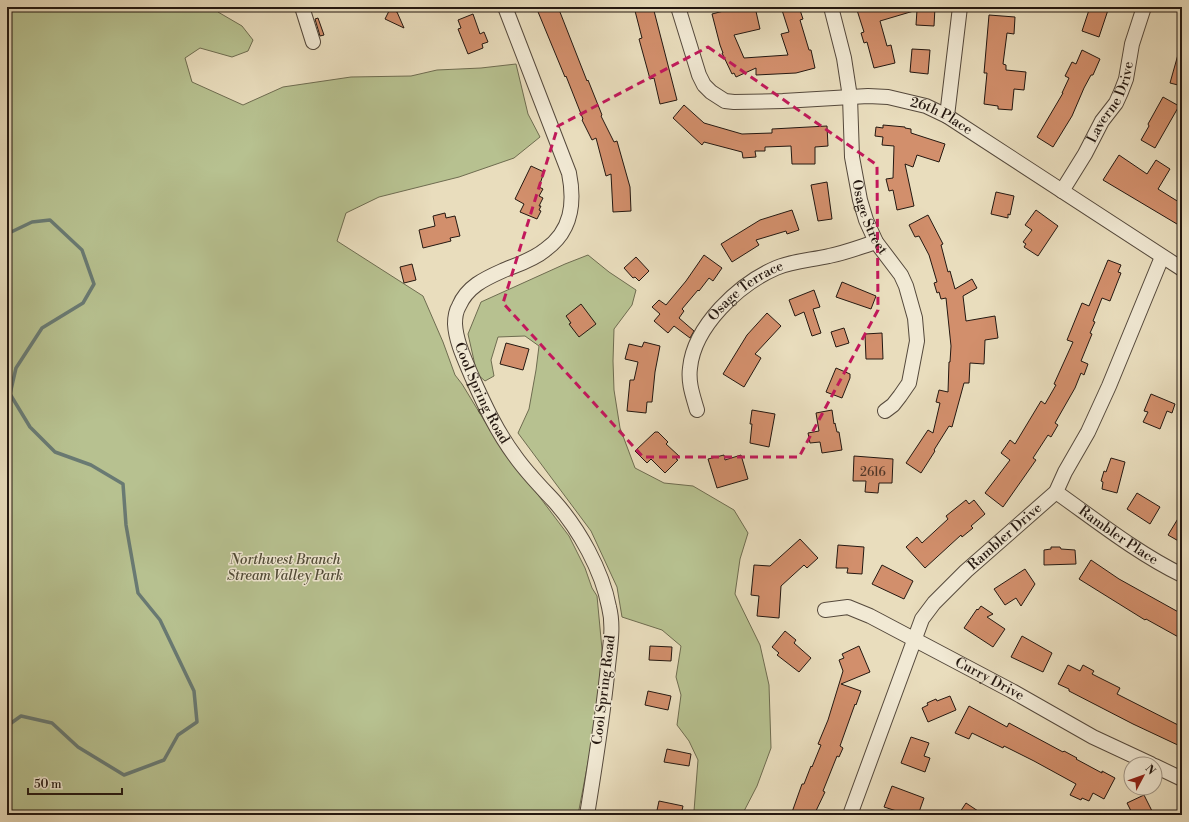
<svg xmlns="http://www.w3.org/2000/svg" width="1189" height="822" font-family="'Libre Bodoni',serif">
	<rect width="100%" height="100%" fill="#e9ddbd"/>
	<filter id="stains"><feTurbulence type="fractalNoise" baseFrequency=".005" numOctaves="4"/><feColorMatrix values="0 0 0 0 .2 0 0 0 0 .09 0 0 0 0 .02 0 0 0 .5 -.17"/></filter>
	<radialGradient id="worn" r=".72"><stop offset=".6" stop-color="#630" stop-opacity="0"/><stop offset="1" stop-color="#630" stop-opacity=".3"/></radialGradient>
	<g fill="#b7c190" stroke="#6e6c50">
		<path d="M7 7H219L218 12 242 26 253 40 248 51 232 57 200 48 185 58 192 82 243 105 283 87 351 77 411 76 437 70 481 68 516 64 528 114 540 137 514 158 459 177 379 197 346 213 337 241 423 296 443 342 455 375 462 384 493 435 569 536 585 568 592 588 597 596 603 660 601 694 578 815H7Z"/>
		<path d="M588 255 609 272 636 290 632 305 614 329 613 361 614 390 620 428 635 468 664 483 693 486 734 510 748 533 740 559 735 594 760 645 769 685 771 748 757 786 742 815H689L694 811 698 760 689 741 677 725 681 695 676 677 681 646 662 630 622 617 617 587 591 531 518 433 529 409 536 370 539 346 525 336 498 337 491 360 494 376 485 381 477 374 468 334 481 302 565 264Z"/>
	</g>
	<g fill="none" stroke-linecap="round" stroke-linejoin="round">
		<path stroke="#697a73" stroke-width="3.5" d="M7 234 32 222 50 220 82 250 94 284 83 303 42 328 16 368 10 394 30 427 55 452 91 465 123 484 126 525 138 593 160 620 194 691 197 722 178 735 164 760 124 775 78 747 52 723 21 716 7 726"/>
	</g>
	<g fill="#d28f6c" stroke="#241811">
		<path d="M536 7H558L587 81 588 80 602 115 601 116 614 142 617 141 630 187 631 211 613 212 611 174 606 176 596 138 592 140 582 120 583 119 566 76 565 77Z"/>
		<path d="M634 7H653L677 100 660 104 654 78 650 79 639 39 642 38Z"/>
		<path d="M739 7H755L760 29 734 35 744 58 788 55 781 34 789 32 781 7H799L803 19 800 20 809 50H811L815 68 796 73 756 75V68L736 77 734 73 732 74 722 53H723L720 45 712 14Z"/>
		<path d="M856 7H935L934 26 916 25 917 10 880 21 887 46 891 45 895 63 874 68 867 42 864 43 861 33 864 32Z"/>
		<path d="M1090 7H1109L1099 37 1082 31Z"/>
		<path d="M390 9 397 12 404 28 385 19Z"/>
		<path d="M473 14 480 34 484 32 488 42 482 44 483 48 468 54 458 29 461 28 458 20Z"/>
		<path d="M989 15 1015 17 1014 34 1007 33 1003 64 1006 65V70L1026 72 1024 90 1014 89 1012 110 998 109V106L984 104 987 73H984Z"/>
		<path d="M318 18 324 35 320 36 315 19Z"/>
		<path d="M912 49 930 50 928 74 910 72Z"/>
		<path d="M1082 50 1100 59 1093 75H1091L1084 88 1072 116 1053 147 1037 137 1063 93H1062L1069 78 1065 76 1072 62 1076 64Z"/>
		<path d="M1179 51 1182 52V86L1170 83Z"/>
		<path d="M1163 97 1179 106 1155 148 1141 140 1149 126 1148 124Z"/>
		<path d="M684 105 704 123 742 134 772 133V129L827 126 828 146 815 147V164H792L791 146 765 147V151H755L756 157 743 158 742 152 704 142 702 145 673 118Z"/>
		<path d="M883 125 905 127V128L911 129V133L945 144 939 162 917 155 913 167 905 164 914 206 897 210 893 190 889 191 886 179 893 178 894 146 882 145 883 137 875 136 876 127 883 128Z"/>
		<path d="M1119 155 1147 174 1156 160 1170 169 1158 189 1182 204V227L1103 180Z"/>
		<path d="M531 166 544 172 539 187 543 189 539 196 543 198 539 206H541L539 210 541 211 537 219 520 212 524 204 515 199Z"/>
		<path d="M827 182 832 219 818 221 811 185Z"/>
		<path d="M996 192 1014 196 1010 215 1008 214V218L991 214Z"/>
		<path d="M792 210 799 230 787 234 786 231 756 240 759 245 732 262 721 244 760 220Z"/>
		<path d="M1036 210 1058 226 1038 256 1024 247 1026 244 1023 242 1032 230 1025 225Z"/>
		<path d="M445 213 446 218 455 216 460 236 450 238 451 241 423 248 419 230 435 226 433 216Z"/>
		<path d="M928 215 943 244 941 245 948 272 950 271 955 289 972 279 977 288 963 296 966 321 995 316 998 338 985 340 984 364 970 363 969 383H964L952 427 949 426 934 450 935 451 921 473 906 463 928 430 933 433 940 403 936 402 939 390 948 392 949 362H950L951 346 946 298 941 299 939 292 937 293 934 283 937 282 929 255 919 236 915 237 909 225Z"/>
		<path d="M704 255 722 268 713 281 709 278 699 291 698 290 682 309 684 311 679 318 694 331 690 338 674 326 668 333 654 321 660 314 652 307 659 300 666 305 686 281Z"/>
		<path d="M636 257 649 271 639 281 635 277 633 278 624 268Z"/>
		<path d="M1108 260 1121 265 1118 272 1121 273 1110 301 1102 298 1093 321 1095 322 1090 333 1092 334 1081 361 1088 364 1084 375 1081 373 1075 388 1055 423 1058 425 1051 437 1048 435 1033 458 1036 460 1003 507 985 493 1010 460 1001 453 1010 440 1015 444 1041 401 1045 404 1056 385 1054 384 1073 342 1067 340 1082 303 1089 306Z"/>
		<path d="M412 264 416 280 404 283 400 267Z"/>
		<path d="M842 282 876 296 871 309 836 297Z"/>
		<path d="M814 290 820 307 813 309 821 333 812 336 804 312 795 316 789 300Z"/>
		<path d="M581 304 596 324 579 337 569 324 571 323 566 316Z"/>
		<path d="M767 313 781 326 755 354 761 358 744 387 723 374 747 335Z"/>
		<path d="M844 328 849 343 836 347 831 332Z"/>
		<path d="M882 333 883 359H866L865 334Z"/>
		<path d="M644 342 660 346 655 372 652 402H647L646 413 627 411 630 380H634L638 362 625 359 629 344 642 347Z"/>
		<path d="M506 343 529 349 523 370 500 364Z"/>
		<path d="M836 368 850 374V378L842 398 826 392Z"/>
		<path d="M1151 394 1175 404 1172 413 1167 411 1160 429 1143 422 1148 412 1144 411Z"/>
		<path d="M752 410 775 414 769 447 750 443 752 424H750Z"/>
		<path d="M832 410 834 424 835 423 837 432H839L842 450 822 453 820 442 810 443 808 433 819 431 816 413Z"/>
		<path d="M655 432H658L668 442 666 444 679 456 676 459 678 460 665 473 651 459 647 463 635 451Z"/>
		<path d="M724 455 725 460 741 455 748 479 717 488 708 459Z"/>
		<path d="M854 456 893 459 892 483H879L878 493 865 492 866 481H853Z"/>
		<path d="M1111 458 1125 462 1117 493 1102 489 1103 482 1101 481 1104 471 1106 472Z"/>
		<path d="M1137 493 1160 507 1150 524 1127 509Z"/>
		<path d="M966 500 969 504 974 500 985 514 971 526 973 528 962 537 961 535 925 568 906 547 917 537 922 543 948 519 946 516Z"/>
		<path d="M1182 512V543L1168 535Z"/>
		<path d="M800 539 818 558 807 568 804 565 781 586 779 618 757 616 759 596 751 595 754 565 770 566Z"/>
		<path d="M838 545 864 547 862 574 847 573 848 568H836Z"/>
		<path d="M1051 547H1060L1061 549 1075 550 1076 564 1044 565V550L1051 549Z"/>
		<path d="M1091 560 1119 579 1182 614V639L1146 619 1145 620 1079 579Z"/>
		<path d="M882 565 913 581 904 599 872 584Z"/>
		<path d="M1025 569 1035 584 1021 606 1016 598 1005 605 994 589Z"/>
		<path d="M981 606 993 614 987 617 1005 629 993 647 964 628 977 609 978 610Z"/>
		<path d="M785 631 796 640 794 643 811 658 799 672 777 655 779 653 772 647Z"/>
		<path d="M1022 636 1052 653 1043 672 1011 657Z"/>
		<path d="M650 646 672 647 671 661 649 660Z"/>
		<path d="M859 646 870 672 841 684 861 691 856 705 855 704 840 746 843 748 839 757 837 756 823 791 825 792 814 815H791L802 784H804L811 766 812 767 821 745 818 744 828 720 843 671 839 660 844 658 842 654Z"/>
		<path d="M1068 665 1080 671 1083 665 1094 671 1092 674 1120 688 1117 694 1182 727V747L1133 724 1069 691V689L1058 684Z"/>
		<path d="M648 691 671 696 668 710 645 705Z"/>
		<path d="M950 696 956 710 928 722 922 708 928 705 927 703 936 699 937 701Z"/>
		<path d="M969 706 1007 727 1009 723 1063 752 1064 751 1077 758 1076 759 1102 773V771L1115 778 1104 799 1093 793 1089 801 1082 798 1081 800 1070 795 1076 784 1034 761 1004 746 1003 748 972 733 969 739 955 733Z"/>
		<path d="M911 737 929 743 924 756 930 758 925 772 901 763Z"/>
		<path d="M667 749 691 754 689 766 664 762Z"/>
		<path d="M892 786 924 798 918 815H909L884 807Z"/>
		<path d="M1144 795 1154 815H1133L1127 803Z"/>
		<path d="M659 801 683 806 681 815H656Z"/>
		<path d="M966 803 984 815H958Z"/>
	</g>
	<g fill="none" stroke-linecap="round" stroke-linejoin="round">
		<g stroke="#55493c" stroke-width="16">
			<g id="minor">
				<path d="M302 7 313 42"/>
				<path id="s1" d="M505 7 569 173C575 203 572 231 545 250 533 260 516 265 502 271 484 279 467 287 459 306 456 311 455 318 455 324 456 342 465 360 472 377 484 404 497 432 515 456 527 473 540 486 554 501 579 529 602 570 609 607 614 626 610 647 608 666 603 716 595 766 587 815"/>
				<path id="s2" d="M678 7 699 75 704 85 711 92 725 101 734 102 783 101 868 96 888 97 926 106 947 116 1182 269"/>
				<path id="s3" d="M831 7 844 58 850 97 852 157 860 200 866 220 876 242 901 275 906 286 915 318 917 341 909 383 900 396 893 405 885 411"/>
				<path d="M947 116 960 7"/>
				<path id="s4" d="M1062 191 1085 154 1102 121 1116 103 1121 92 1126 79 1132 44 1144 7"/>
				<path id="s5" d="M697 410C693 396 688 383 690 368 694 326 739 284 776 268 792 261 812 260 829 256 845 253 860 247 876 242"/>
				<path id="s6" d="M1056 492C1097 521 1137 553 1182 575"/>
				<path id="s7" d="M825 610 848 607 870 616 1012 691 1093 737 1151 764"/>
				<path d="M1155 766 1182 779"/>
				<path id="s8" d="M850 815 922 619 934 603 966 571 1056 492 1065 472 1088 432 1109 386 1162 257"/>
			</g>
		</g>
		<use href="#minor" stroke="#f1e9d4" stroke-width="14"/>
	</g>
	<path fill="none" stroke="#c2185b" stroke-width="3" stroke-dasharray="8 5" stroke-linejoin="round" d="M708 47 877 165 878 310 799 457H643L503 303 558 126Z"/>
	<g text-anchor="middle" dominant-baseline="central" stroke-width="3" stroke-linejoin="round" paint-order="stroke">
		<g font-size="12" fill="#503628">
			<text x="873" y="472">2616</text>
		</g>
		<g font-size="14" fill="#241811" stroke="#f1e9d4">
			<text stroke="none"><textPath href="#s4" startOffset="102">Laverne Drive</textPath></text>
			<text stroke="none"><textPath href="#s2" startOffset="329">26th Place</textPath></text>
			<text stroke="none"><textPath href="#s3" startOffset="215">Osage Street</textPath></text>
			<text stroke="none"><textPath href="#s5" startOffset="142">Osage Terrace</textPath></text>
			<text stroke="none"><textPath href="#s1" startOffset="462">Cool Spring Road</textPath></text>
			<text stroke="none"><textPath href="#s6" startOffset="76">Rambler Place</textPath></text>
			<text stroke="none"><textPath href="#s8" startOffset="326">Rambler Drive</textPath></text>
			<text stroke="none"><textPath href="#s7" startOffset="182">Curry Drive</textPath></text>
			<text transform="translate(604 690) rotate(-83)">Cool Spring Road</text>
		</g>
		<g font-size="14" font-style="italic" fill="#504b37" stroke="#f1e9d4">
			<text x="285" y="560">Northwest Branch<tspan x="285" dy="16">Stream Valley Park</tspan></text>
		</g>
	</g>
	<rect width="1189" height="822" fill="none" stroke="#e9ddbd" stroke-width="24"/>
	<rect x="8" y="8" width="1173" height="806" fill="none" stroke="#241811" stroke-width="2"/>
	<rect x="12" y="12" width="1165" height="798" fill="none" stroke="#241811"/>
	<g transform="translate(1143 776) rotate(49)"><circle r="19" fill="#f1e9d4" stroke="#9f9586"/>
	<path d="M0-3L7 15L0 10L-7 15Z" fill="#8f2418"/>
	<text y="-6" font-size="11" font-weight="bold" text-anchor="middle" fill="#241811">N</text>
	</g>
	<path d="M28 788v6h94v-6" fill="none" stroke="#241811" stroke-width="2"/>
	<text x="34" y="788" font-size="12" fill="#241811" stroke="#f1e9d4" stroke-width="3" paint-order="stroke">50 m</text>
	<rect width="100%" height="100%" filter="url(#stains)"/>
	<rect width="100%" height="100%" fill="url(#worn)"/>
</svg>
